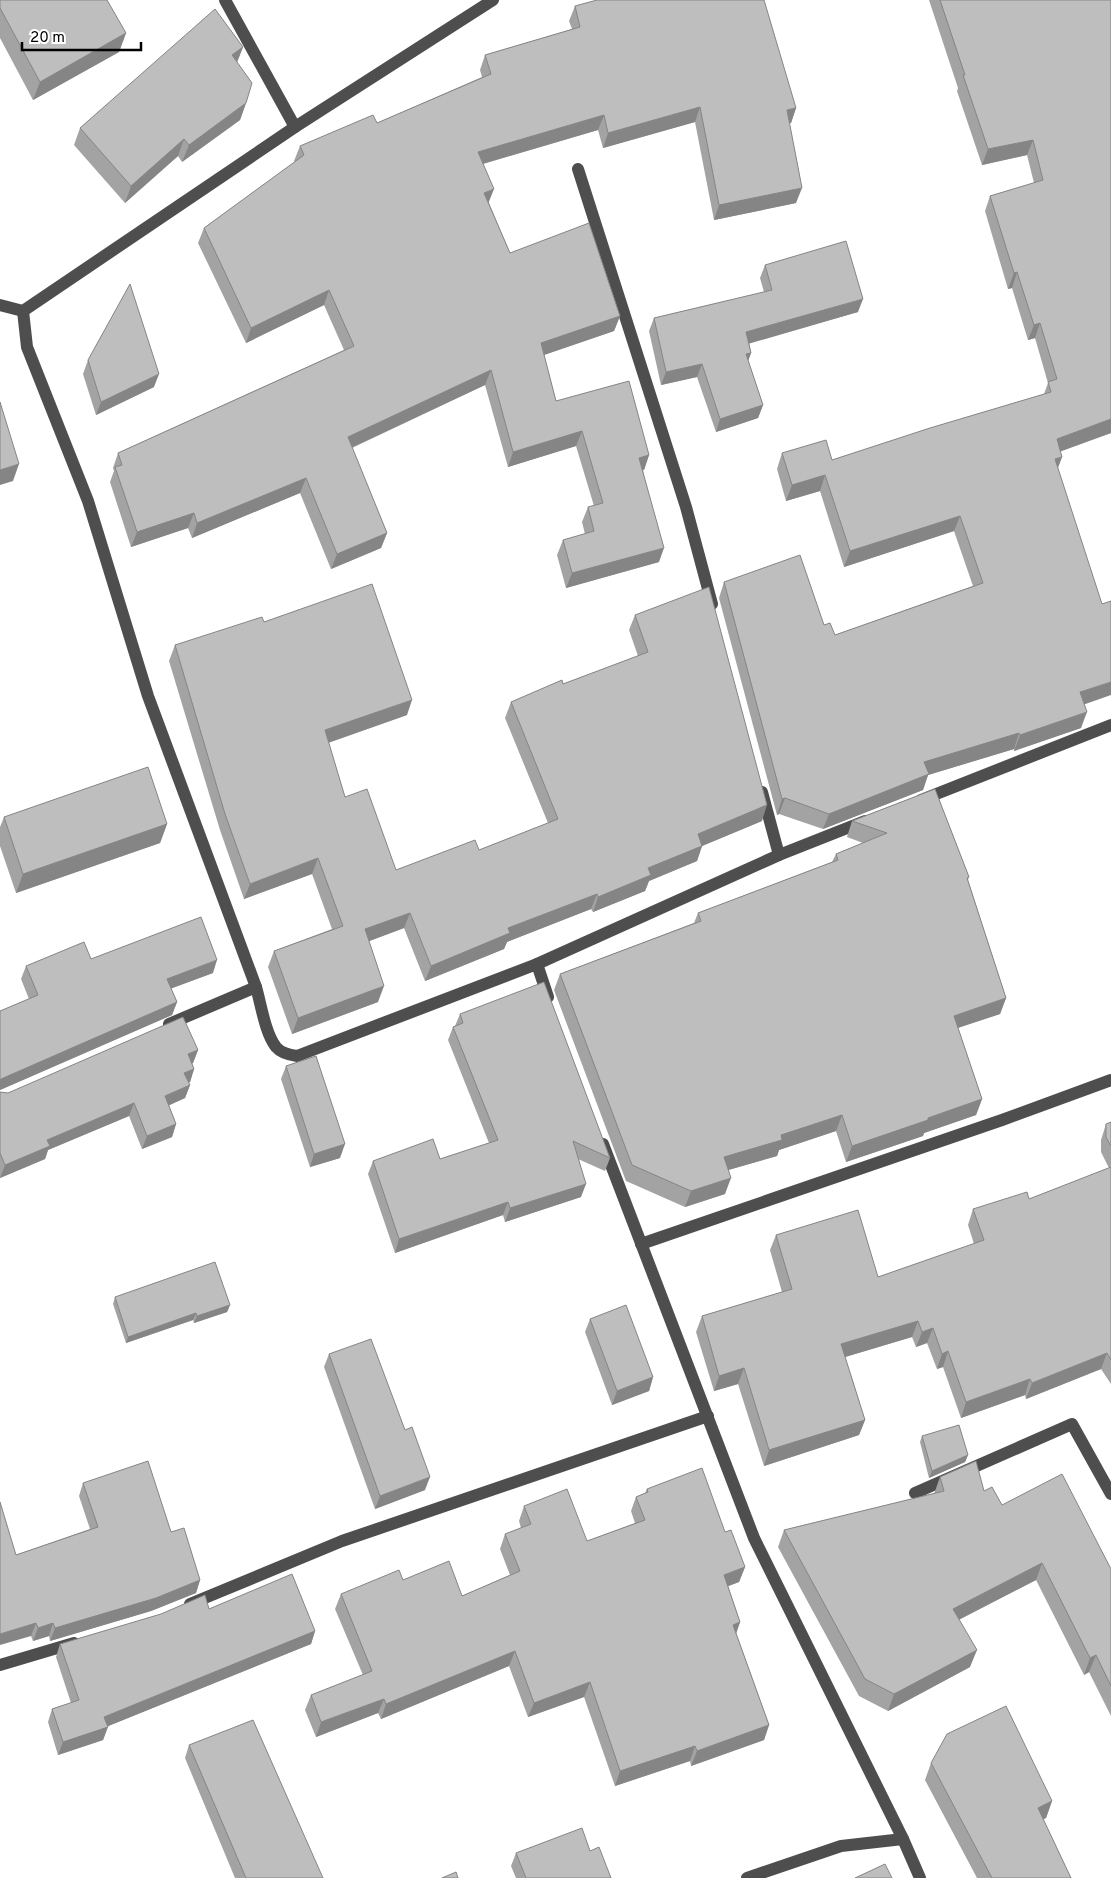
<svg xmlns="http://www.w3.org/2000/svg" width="1111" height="1878" font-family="Overpass,sans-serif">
	<rect width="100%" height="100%" fill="#fff"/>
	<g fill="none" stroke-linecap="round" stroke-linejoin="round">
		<g stroke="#4e4e4e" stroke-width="12">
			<path d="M225 0 295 127"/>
			<path d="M493 0 295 127 23 311 27 347 88 501 148 696 256 987C261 1004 265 1033 276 1047 281 1053 289 1055 297 1056L537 964 548 997"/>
			<path d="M578 169 686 507 712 604"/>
			<path d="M0 305 23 311"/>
			<path d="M762 792 779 855"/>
			<path d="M921 800 1111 725"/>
			<path d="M537 964 779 855 865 821"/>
			<path d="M169 1024 256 987"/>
			<path d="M603 1144 754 1538 903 1839 920 1878"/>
			<path d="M641 1244 1002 1120 1111 1080"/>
			<path d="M915 1493 1072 1424 1111 1494"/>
			<path d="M190 1604 342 1541 708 1416"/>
			<path d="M0 1665 74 1643"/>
			<path d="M747 1878 841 1846 903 1839"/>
		</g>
	</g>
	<g fill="#a3a3a3">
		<path d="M0 0 126 33 119 52 33 100 0 38Z"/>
		<path d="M929 0H1111V433L1060 451 1062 457 1058 468 1084 705 1081 728 1014 751V749L928 775 923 790 823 829 779 814 777 815 719 598 724 582 824 625 835 635 973 586 954 531 844 567 820 491 786 501 777 469 782 453 832 460 1044 394 1048 383 1035 338 1028 340 1012 288 1008 289 985 211 990 196 1034 183 1027 155 982 165 957 91 958 88Z"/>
		<path d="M575 6 796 108 791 123H789L796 203 714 220 695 122 603 148 598 130 483 164 489 203 510 253 620 316 614 331 544 355 556 401 649 455 644 470H643L659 562 566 588 557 555 563 540 585 534 582 522 588 507 594 506 576 446 508 467 485 385 352 448 387 533 381 548 331 569 300 493 192 538 188 528 131 547 110 482 114 471 113 468 118 453 344 350 324 305 246 343 198 243 204 228 295 162 294 161 300 146 377 123 482 77 480 70 485 55 572 29 569 21Z"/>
		<path d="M243 47 237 62 246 103 240 120 182 162 178 156 125 203 74 145 80 128Z"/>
		<path d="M765 265 858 312 749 343 751 353 748 361 763 405 758 418 716 432 697 377 661 385 649 331 654 318 764 292 760 278Z"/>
		<path d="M88 360 154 387 96 415 83 374Z"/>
		<path d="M635 615 762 821 702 846 697 861 649 881 645 891 593 912 591 909 507 942 504 949 425 981 404 928 369 941 378 1002 292 1034 268 967 274 951 332 929 312 874 244 899 220 830 169 661 175 645 264 622 407 715 328 743 345 797 396 870 479 850 548 823 505 718 511 702 563 684 638 656 629 630Z"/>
		<path d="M935 789 969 877 968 880 1006 998 1000 1014 958 1028 982 1099 976 1115 924 1133 923 1136 846 1162 836 1131 779 1150 777 1156 728 1170 725 1194 685 1207 626 1181 554 990 560 974 694 923 698 913 832 862 836 854 863 843 847 837 852 821Z"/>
		<path d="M4 817 167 824 160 843 16 893 0 846V827Z"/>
		<path d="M91 959 213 973 171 988 177 1002 172 1015 0 1090V1011L29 999 21 979 26 966Z"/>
		<path d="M460 1014 610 1158 605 1171 578 1159 581 1197 505 1222 503 1215 395 1253 368 1174 373 1161 440 1159 489 1143 448 1040 453 1027 455 1026Z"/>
		<path d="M198 1050 193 1063 192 1064 194 1069 190 1082H188L190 1085 185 1098 169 1105 176 1124 172 1137 142 1149 129 1116 48 1150 45 1159 0 1178V1092L8 1093Z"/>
		<path d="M286 1066 340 1158 310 1167 281 1079Z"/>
		<path d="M1111 1122V1384L1101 1369 1026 1399 1025 1395 961 1418 943 1367 937 1369 927 1343 916 1347 912 1337 845 1357 865 1420 859 1435 764 1466 738 1384 714 1391 696 1332 702 1316 782 1292 770 1250 776 1235 878 1277 974 1244 968 1225 973 1209 1029 1199 1109 1168 1101 1152V1140L1106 1124Z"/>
		<path d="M115 1297 230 1305 227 1312 194 1323 193 1320 126 1343 113 1304Z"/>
		<path d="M590 1319 653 1377 649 1391 612 1405 585 1332Z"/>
		<path d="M329 1354 425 1490 375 1509 324 1367Z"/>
		<path d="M922 1436 968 1455 965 1462 929 1478 920 1442Z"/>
		<path d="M940 1477 984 1491 1002 1505 1111 1569V1716L1089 1672 1084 1675 1036 1580 959 1620 970 1667 888 1711 859 1696 778 1547 784 1530 934 1494Z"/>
		<path d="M83 1483 171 1532 200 1580 196 1593 151 1611 50 1641 49 1636 33 1641 31 1636 16 1555 90 1529 79 1496Z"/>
		<path d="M647 1489 725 1532 745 1567 739 1582 728 1586 740 1622 736 1633 769 1725 764 1740 691 1766 690 1761 615 1786 584 1697 528 1717 509 1666 381 1719 378 1713 316 1737 305 1710 311 1695 363 1675 335 1609 341 1594 403 1580 462 1596 510 1575 500 1549 505 1534 521 1528 519 1521 524 1506 587 1541 635 1523 631 1511 636 1497 645 1493Z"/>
		<path d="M209 1609 315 1631 311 1644 108 1726 103 1740 58 1755 48 1722 52 1709 71 1703 56 1657 60 1644Z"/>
		<path d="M189 1745 323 1878H235L185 1758Z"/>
		<path d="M931 1763 1052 1801 1046 1818 1043 1819 1071 1878H977L925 1780Z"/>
		<path d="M590 1851 611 1878H516L511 1866 516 1853Z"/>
	</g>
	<g fill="#858585">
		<path d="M126 33 119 52 33 100 40 82Z"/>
		<path d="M243 47 236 65 232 55Z"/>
		<path d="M246 103 240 120 182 162 189 145Z"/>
		<path d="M700 107 695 122 603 148 608 133Z"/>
		<path d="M796 108 791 123 781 125 787 110Z"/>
		<path d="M604 115 598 130 472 167 478 152Z"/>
		<path d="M184 139 178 156 125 203 131 186Z"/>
		<path d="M1033 140 1027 155 982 165 988 149Z"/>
		<path d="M802 188 796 203 714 220 719 205Z"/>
		<path d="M494 189 488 204 484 193Z"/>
		<path d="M1017 272 1012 288 1008 289 1014 273Z"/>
		<path d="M329 290 324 305 246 343 251 328Z"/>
		<path d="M863 299 858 312 741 346 746 332Z"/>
		<path d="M620 316 614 331 535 358 541 343Z"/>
		<path d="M1040 323 1035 338 1028 340 1034 325Z"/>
		<path d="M751 353 746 366V354Z"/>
		<path d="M702 364 697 377 661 385 666 372Z"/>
		<path d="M491 370 485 385 342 452 348 437Z"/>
		<path d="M159 374 154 387 96 415 101 402Z"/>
		<path d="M763 405 758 418 716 432 720 419Z"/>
		<path d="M1111 419V433L1051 455 1057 439Z"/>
		<path d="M582 431 576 446 508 467 513 452Z"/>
		<path d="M649 455 644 470 634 472 639 458Z"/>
		<path d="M1062 457 1056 472 1055 459Z"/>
		<path d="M19 464 13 481 0 485V470Z"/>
		<path d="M825 475 820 491 786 501 792 485Z"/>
		<path d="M306 478 300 493 192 538 197 523Z"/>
		<path d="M194 513 188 528 131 547 137 532Z"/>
		<path d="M960 516 954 531 844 567 850 551Z"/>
		<path d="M387 533 381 548 331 569 337 554Z"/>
		<path d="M664 548 659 562 566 588 572 573Z"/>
		<path d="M1111 682V695L1074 708 1080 692Z"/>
		<path d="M412 700 407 715 319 746 325 730Z"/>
		<path d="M1087 712 1081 728 1014 751 1020 735Z"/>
		<path d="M1019 733 1014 749 928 775 923 790 823 829 829 814 924 762Z"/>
		<path d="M785 798 779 814 777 815 782 799Z"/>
		<path d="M767 805 762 821 702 846 697 861 649 881 645 891 593 912 598 897 648 868 698 834Z"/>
		<path d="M167 824 160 843 16 893 23 874Z"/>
		<path d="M318 858 312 874 244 899 250 884Z"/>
		<path d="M597 894 591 909 507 942 504 949 425 981 431 966 508 928Z"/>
		<path d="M410 913 404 928 359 945 365 929Z"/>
		<path d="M217 960 213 973 162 992 167 979Z"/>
		<path d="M384 986 378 1002 292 1034 298 1018Z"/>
		<path d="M1006 998 1000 1014 948 1031 954 1016Z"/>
		<path d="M177 1002 172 1015 0 1090V1080L1 1079Z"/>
		<path d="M198 1050 193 1063 183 1067 188 1054Z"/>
		<path d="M194 1069 190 1082 180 1086 184 1073Z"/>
		<path d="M190 1085 185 1098 161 1109 165 1096Z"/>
		<path d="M982 1099 976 1115 924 1133 923 1136 846 1162 852 1146 928 1118Z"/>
		<path d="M134 1103 129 1116 48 1150 45 1159 0 1178 5 1165 47 1140Z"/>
		<path d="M842 1115 836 1131 779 1150 777 1156 718 1173 724 1157 781 1135Z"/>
		<path d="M176 1124 172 1137 142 1149 147 1136Z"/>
		<path d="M345 1144 340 1158 310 1167 314 1154Z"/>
		<path d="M731 1178 725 1194 685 1207 691 1191Z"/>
		<path d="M586 1184 581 1197 505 1222 510 1208Z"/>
		<path d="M508 1202 503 1215 395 1253 399 1239Z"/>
		<path d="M230 1305 227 1312 194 1323 197 1316Z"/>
		<path d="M196 1313 193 1320 126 1343 128 1337Z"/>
		<path d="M918 1321 912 1337 835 1360 841 1344Z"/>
		<path d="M933 1328 927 1343 916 1347 922 1332Z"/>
		<path d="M948 1351 943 1367 937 1369 942 1354Z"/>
		<path d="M1107 1353 1101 1369 1026 1399 1032 1383Z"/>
		<path d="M744 1368 738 1384 714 1391 719 1376Z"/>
		<path d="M653 1377 649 1391 612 1405 617 1391Z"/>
		<path d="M1030 1379 1025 1395 961 1418 966 1402Z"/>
		<path d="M865 1420 859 1435 764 1466 769 1450Z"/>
		<path d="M968 1455 965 1462 929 1478 932 1471Z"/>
		<path d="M430 1477 425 1490 375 1509 380 1496Z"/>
		<path d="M1042 1563 1036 1580 946 1626 953 1609Z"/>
		<path d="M745 1567 739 1582 718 1590 724 1575Z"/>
		<path d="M200 1580 196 1593 151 1611 50 1641 55 1628Z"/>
		<path d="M740 1622 735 1637 733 1625Z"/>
		<path d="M36 1623 31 1636 0 1645V1634Z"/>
		<path d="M53 1623 49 1636 33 1641 38 1628Z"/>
		<path d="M315 1631 311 1644 101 1729 108 1727 103 1740 58 1755 63 1742 104 1717Z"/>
		<path d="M977 1650 970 1667 888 1711 894 1694Z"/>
		<path d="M515 1651 509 1666 381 1719 386 1704Z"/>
		<path d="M1096 1655 1089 1672 1084 1675 1090 1658Z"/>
		<path d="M590 1682 584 1697 528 1717 534 1703Z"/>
		<path d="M384 1699 378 1713 316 1737 321 1722Z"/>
		<path d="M769 1725 764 1740 691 1766 697 1751Z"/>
		<path d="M695 1746 690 1761 615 1786 620 1771Z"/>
		<path d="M1052 1801 1046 1818 1032 1825 1038 1808Z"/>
	</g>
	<g fill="#bebebe" stroke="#858585">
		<path d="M0 0H107L126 33 40 82 0 8Z"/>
		<path d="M597 0H764L796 108 787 110 802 188 719 205 700 107 608 133 604 115 478 152 494 189 484 193 510 253 589 223 620 316 541 343 556 401 629 381 649 455 639 458 664 548 572 573 563 540 594 531 588 507 603 503 582 431 513 452 491 370 348 437 387 533 337 554 306 478 197 523 194 513 137 532 115 467 122 465 118 453 354 346 329 290 251 328 204 228 304 155 300 146 373 115 377 123 491 74 485 55 580 27 575 6Z"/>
		<path d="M940 0H1111V419L1057 439 1062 457 1055 459 1102 604 1111 601V682L1080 692 1087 712 1020 735 1019 733 924 762 929 774 829 814 785 798 782 799 724 582 800 555 824 625 830 623 835 635 983 583 960 516 850 551 825 475 792 485 782 453 826 440 832 460 930 428 1051 392 1048 382 1057 379 1040 323 1034 325 1017 272 1014 273 990 196 1043 180 1033 140 988 149 963 75H965Z"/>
		<path d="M215 9 243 47 232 55 252 83 246 103 189 145 184 139 131 186 80 128Z"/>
		<path d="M846 241 863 299 746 332 751 353 746 354 763 405 720 419 702 364 666 372 654 318 772 290 765 265Z"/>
		<path d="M130 284 159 374 101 402 88 360Z"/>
		<path d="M0 402 19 464 0 470Z"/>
		<path d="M372 584 412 700 325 730 345 797 367 789 396 870 475 840 479 850 558 819 511 702 562 680 563 684 648 652 635 615 709 587 767 805 698 834 702 846 648 868 651 875 598 897 597 894 508 928 510 933 431 966 410 913 365 929 384 986 298 1018 274 951 343 926 318 858 250 884 225 814 175 645 262 617 264 622Z"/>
		<path d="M148 767 167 824 23 874 4 817Z"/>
		<path d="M935 789 969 877 967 878 1006 998 954 1016 982 1099 928 1118V1120L852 1146 842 1115 781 1135 782 1140 724 1157 731 1178 691 1191 632 1165 560 974 701 921 698 913 838 860 836 854 887 833 852 821Z"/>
		<path d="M201 917 217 960 167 979 177 1002 1 1079 0 1080V1011L38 995 26 966 84 942 91 959Z"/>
		<path d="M544 982 610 1158 573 1141 586 1184 510 1208 508 1202 399 1239 373 1161 433 1139 440 1159 498 1140 453 1027 463 1023 460 1014Z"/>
		<path d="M183 1017 198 1050 188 1054 194 1069 184 1073 190 1085 165 1096 176 1124 147 1136 134 1103 47 1140 50 1146 5 1165 0 1153V1092L8 1093Z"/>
		<path d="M316 1056 345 1144 314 1154 286 1066Z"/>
		<path d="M1111 1122V1146L1106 1137V1124Z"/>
		<path d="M1111 1167V1360L1107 1353 1032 1383 1030 1379 966 1402 948 1351 942 1354 933 1328 922 1332 918 1321 841 1344 865 1420 769 1450 744 1368 719 1376 702 1316 792 1289 776 1235 858 1210 878 1277 984 1240 973 1209 1027 1192 1029 1199Z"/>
		<path d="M215 1262 230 1305 197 1316 196 1313 128 1337 115 1297Z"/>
		<path d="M626 1305 653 1377 617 1391 590 1319Z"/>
		<path d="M371 1339 405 1430 412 1427 430 1477 380 1496 329 1354Z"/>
		<path d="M959 1425 968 1455 932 1471 922 1436Z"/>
		<path d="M148 1461 171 1532 184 1528 200 1580 156 1598 55 1628 53 1623 38 1628 36 1623 0 1634V1502L16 1555 98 1527 83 1483Z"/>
		<path d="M976 1461 984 1491 992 1487 1002 1505 1062 1474 1111 1569V1686L1096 1655 1090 1658 1042 1563 953 1609 977 1650 894 1694 865 1679 784 1530 944 1491 940 1477Z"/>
		<path d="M702 1468 725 1532 731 1530 745 1567 724 1575 740 1622 733 1625 769 1725 697 1751 695 1746 620 1771 590 1682 534 1703 515 1651 386 1704 384 1699 321 1722 311 1695 372 1671 341 1594 399 1570 403 1580 449 1561 462 1596 520 1571 505 1534 531 1524 524 1506 567 1489 587 1541 645 1520 636 1497 648 1492 647 1489Z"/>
		<path d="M292 1574 315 1631 104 1717 108 1727 63 1742 52 1709 79 1700 60 1644 161 1614 205 1595 209 1609Z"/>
		<path d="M1006 1706 1052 1801 1038 1808 1071 1878H992L931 1763 947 1734Z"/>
		<path d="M253 1720 323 1878H246L189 1745Z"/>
		<path d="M582 1828 590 1851 599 1847 611 1878H526L516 1853Z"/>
		<path d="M885 1864 892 1878H855Z"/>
		<path d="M456 1872 458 1878H442Z"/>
	</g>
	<path d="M22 42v8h119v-8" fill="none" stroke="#000000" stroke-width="2.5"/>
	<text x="30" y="42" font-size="15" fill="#000000" stroke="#ffffff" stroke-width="4" paint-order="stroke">20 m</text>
</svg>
